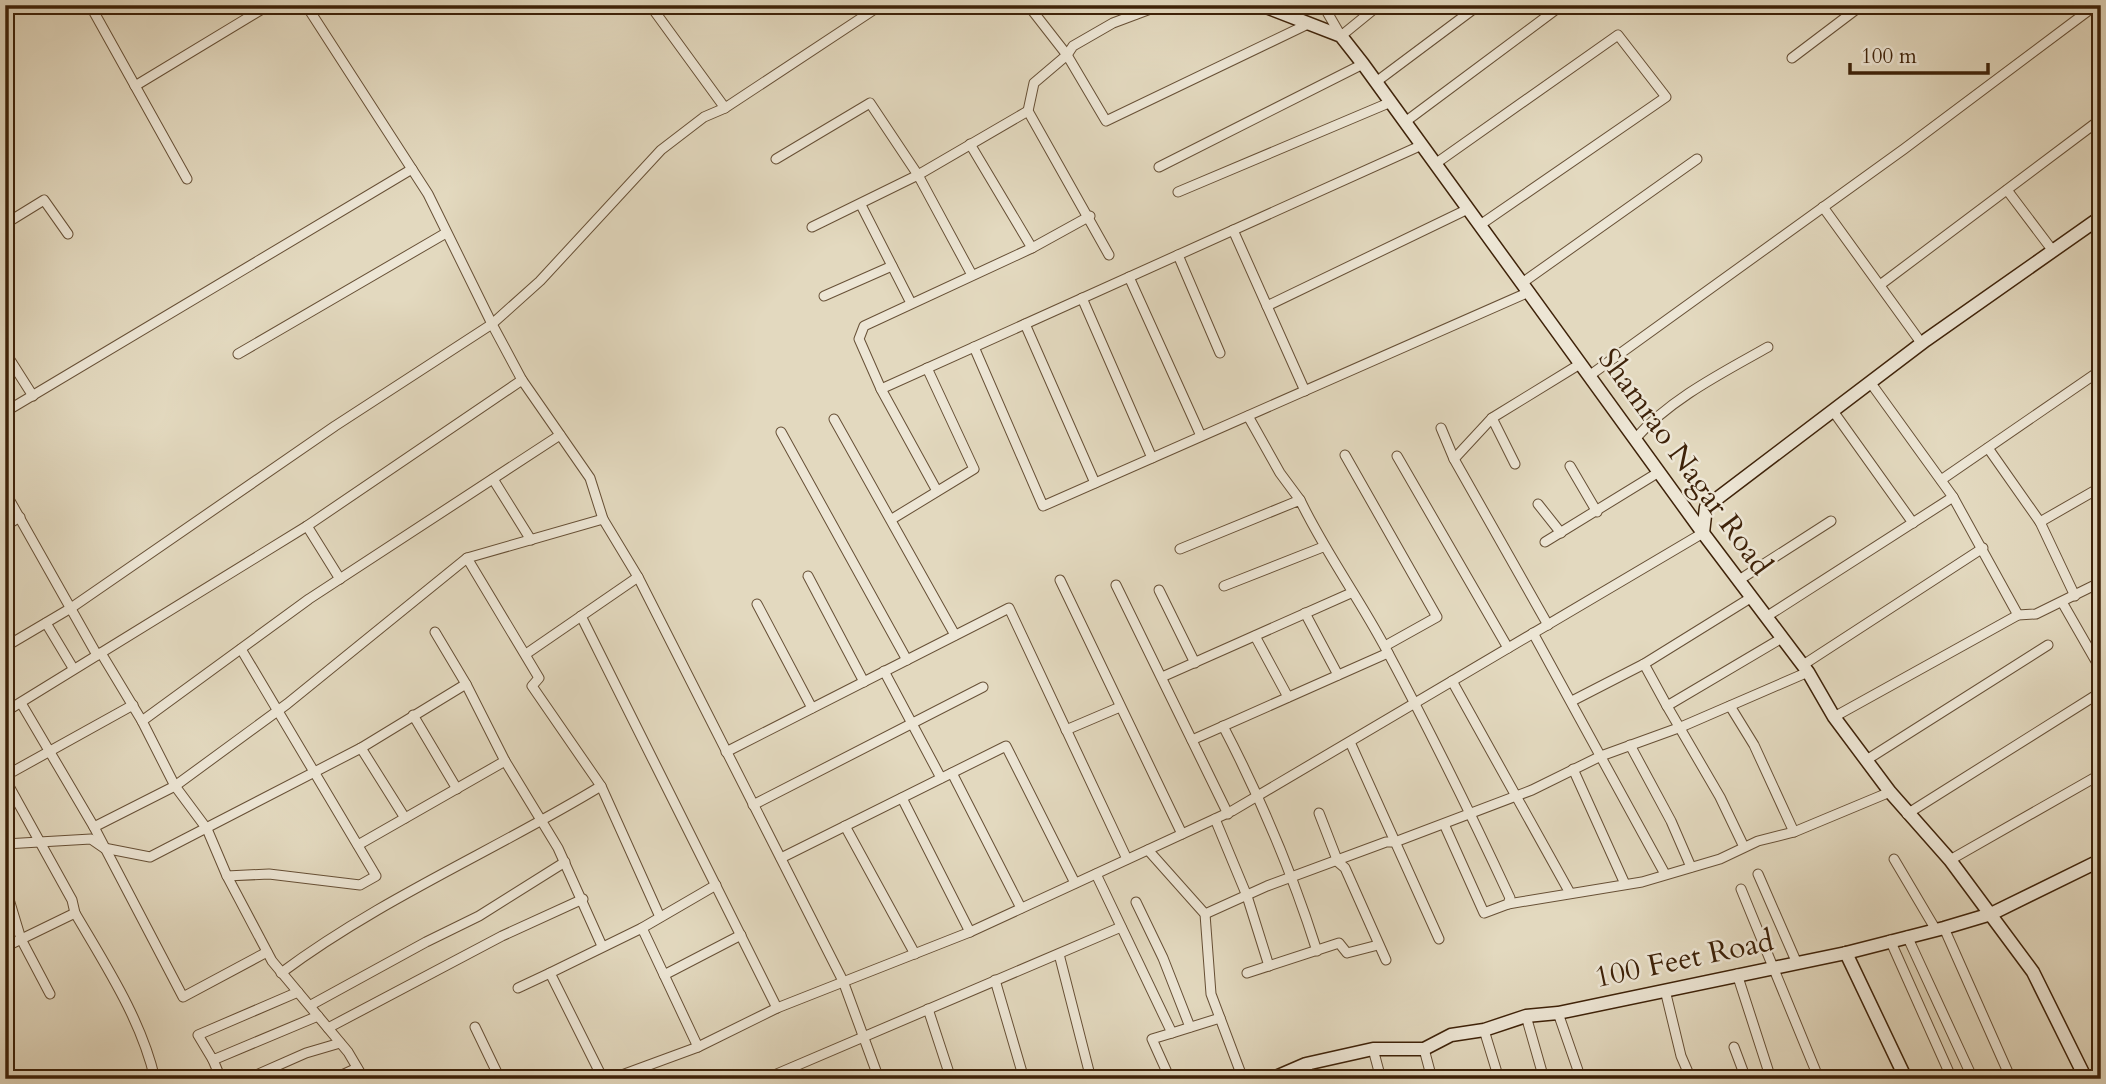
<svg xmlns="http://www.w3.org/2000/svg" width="2106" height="1084" font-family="Cardo,serif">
	<rect width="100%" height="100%" fill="#e3d9bf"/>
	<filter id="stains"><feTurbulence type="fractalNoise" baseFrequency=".00286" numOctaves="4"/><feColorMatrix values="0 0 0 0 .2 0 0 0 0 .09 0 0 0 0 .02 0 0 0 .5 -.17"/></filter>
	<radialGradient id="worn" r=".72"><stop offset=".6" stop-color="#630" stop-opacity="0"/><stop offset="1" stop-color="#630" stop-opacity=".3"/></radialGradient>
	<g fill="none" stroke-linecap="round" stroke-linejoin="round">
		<g stroke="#675036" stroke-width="11">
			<g id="street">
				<path d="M90 5 187 179"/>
				<path d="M306 5 428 194 492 324 522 380 590 478 603 519 638 577 843 981 879 1079"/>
				<path d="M650 5 725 108 881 5"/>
				<path d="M1028 5 1067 55 1106 121 1306 25"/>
				<path d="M1130 5 1136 14"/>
				<path d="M1323 5 1341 36 1379 5"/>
				<path d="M1792 58 1862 5"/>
				<path d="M1376 82 1479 5"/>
				<path d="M135 86 269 5"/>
				<path d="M1405 122 1562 5"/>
				<path d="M970 144 1032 248"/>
				<path d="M776 159 870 103 918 175 972 275"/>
				<path d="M1435 164 1618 35 1666 97 1480 225"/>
				<path d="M1159 167 1363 64"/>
				<path d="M2007 190 2053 251"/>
				<path d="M1178 192 1391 102"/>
				<path d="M861 205 911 303"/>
				<path d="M1823 207 1922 344"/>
				<path d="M5 224 44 200 68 234"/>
				<path d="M812 227 918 175 1028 111"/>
				<path d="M1233 230 1305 391"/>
				<path d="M1109 255 1028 111 1034 83 1067 55 1073 46 1113 23 1161 5"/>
				<path d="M1178 255 1220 353"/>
				<path d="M1129 277 1201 436"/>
				<path d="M1522 283 1697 159"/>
				<path d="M1880 285 2101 119"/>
				<path d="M824 296 892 266"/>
				<path d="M1082 298 1152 458"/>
				<path d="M1267 306 1468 209"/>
				<path d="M1025 324 1095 483"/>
				<path d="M974 347 1043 506 1529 292"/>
				<path d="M5 352 33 396"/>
				<path d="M238 354 446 233"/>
				<path d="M1589 376 1904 149 2096 5"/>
				<path d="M1870 382 1953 497"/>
				<path d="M881 389 1422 145"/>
				<path d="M1833 411 1913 523"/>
				<path d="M5 412 412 169"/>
				<path d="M1248 416 1280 473 1300 500"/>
				<path d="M834 419 955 635"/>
				<path d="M1441 428 1454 459 1548 625"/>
				<path d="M781 432 907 660"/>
				<path d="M1635 439C1670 399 1722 373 1768 347"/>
				<path d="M1988 448 2040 522"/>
				<path d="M1345 455 1437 617 1385 646"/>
				<path d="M1397 456 1508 648"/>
				<path d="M1454 459 1492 418"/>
				<path d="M1515 464 1492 418 1580 364"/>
				<path d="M1570 466 1597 512"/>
				<path d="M493 479 531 540"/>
				<path d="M1941 480 2101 370"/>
				<path d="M937 491 881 389 859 339 864 326 1032 248 1090 216"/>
				<path d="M5 492 97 655"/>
				<path d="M1538 504 1561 533"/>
				<path d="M892 519 974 469 927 368"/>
				<path d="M5 526 20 517"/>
				<path d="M307 526 340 579"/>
				<path d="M1545 542 1659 472"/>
				<path d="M1180 549 1300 500C1325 552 1359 598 1386 649 1430 731 1471 814 1510 898L1508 904 1484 913 1444 824"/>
				<path d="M467 558 539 678 532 686 601 786 660 917"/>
				<path d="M808 576 864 682"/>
				<path d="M1060 580 1182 834"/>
				<path d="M1739 580 1831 521"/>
				<path d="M1116 585 1228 814"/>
				<path d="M1224 586 1323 547"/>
				<path d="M1159 590 1195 663"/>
				<path d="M2075 596 2040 522 2101 487"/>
				<path d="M2062 602 2101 670"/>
				<path d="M757 604 812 708"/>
				<path d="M1305 613 1338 675"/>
				<path d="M581 616 777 1008"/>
				<path d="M1766 617 1953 497 2018 615"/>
				<path d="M46 623 73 668"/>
				<path d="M1533 633 1665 874"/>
				<path d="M1255 636 1288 697"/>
				<path d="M5 647 71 608 335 426 492 324 540 281 661 150 704 117 725 108"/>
				<path d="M101 653 142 721 175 786 207 829 227 876 272 961 348 1052 364 1079"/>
				<path d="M526 654 638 577"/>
				<path d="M1644 664 1667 706"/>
				<path d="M1803 665 1983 548"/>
				<path d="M884 671 941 778"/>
				<path d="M1162 677 1351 593"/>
				<path d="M1452 681 1570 893"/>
				<path d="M1572 701 1644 664 1752 597"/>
				<path d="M21 703 94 827"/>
				<path d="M1730 706 1754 745 1794 832"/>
				<path d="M5 712 307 526 522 380"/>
				<path d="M413 715 457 789"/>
				<path d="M1834 717 2018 615 2036 614 2101 582"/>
				<path d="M142 721 309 599 560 435"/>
				<path d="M1223 726C1261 799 1292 872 1317 951"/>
				<path d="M1066 730 1120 707"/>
				<path d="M1192 740 1388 653"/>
				<path d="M1350 742 1439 939"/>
				<path d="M1630 745 1671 821 1691 867"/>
				<path d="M361 748 405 818"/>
				<path d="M726 752 1009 608 1127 859"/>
				<path d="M1868 759 2048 645"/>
				<path d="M505 761 558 848 602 946"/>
				<path d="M1573 769 1625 884"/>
				<path d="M952 773 1021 908"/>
				<path d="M5 776 133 705"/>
				<path d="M5 779 72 900 75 913C106 966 141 1019 155 1079"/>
				<path d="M902 798 970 932"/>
				<path d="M753 805 983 687"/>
				<path d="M1319 813 1338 862 1345 868 1386 960"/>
				<path d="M1907 814 2101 692"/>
				<path d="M1215 819 1247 896 1269 966"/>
				<path d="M845 826 915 954"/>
				<path d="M5 844 91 839 104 848 150 857 361 748 466 684"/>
				<path d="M358 845 505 761 466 684 435 632"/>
				<path d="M1744 847 1720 797 1667 706 1782 638"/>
				<path d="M1148 850 1205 914 1211 994 1243 1079"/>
				<path d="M781 858 1006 746 1075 883"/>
				<path d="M1894 859 1936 930"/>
				<path d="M1950 860 2101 774"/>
				<path d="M1096 874 1172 1033 1220 1018"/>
				<path d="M1758 874 1796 961"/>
				<path d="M227 876 269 874 360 885 376 876 241 649"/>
				<path d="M5 886 21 939 50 994"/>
				<path d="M1741 889 1819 1079"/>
				<path d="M1136 902 1163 958 1190 1027"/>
				<path d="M1508 904 1642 882 1720 859 1758 841 1794 832 1890 792"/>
				<path d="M1205 914 1267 886 1386 842H1395L1532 790 1601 756 1681 727 1808 672"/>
				<path d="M642 928 716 885"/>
				<path d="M1944 928 2011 1079"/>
				<path d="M1907 936 1973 1079"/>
				<path d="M1890 940 1952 1079"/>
				<path d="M5 947 75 913"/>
				<path d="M267 952 183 997 94 827 175 786 287 704 467 558 603 519"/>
				<path d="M1059 954 1091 1079"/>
				<path d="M281 973C380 899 496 850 601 786"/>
				<path d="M1247 973 1339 943 1347 953 1378 945"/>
				<path d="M1737 974 1771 1079"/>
				<path d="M664 975 741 935"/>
				<path d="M995 980 1024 1079"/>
				<path d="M518 988 550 973"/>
				<path d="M1665 990 1681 1056 1691 1079"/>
				<path d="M298 992 198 1035 213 1060 318 1016"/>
				<path d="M311 1005 426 942 479 916 565 862"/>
				<path d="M928 1009 951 1079"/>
				<path d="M1558 1013 1581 1079"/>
				<path d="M1526 1016 1544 1079"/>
				<path d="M475 1027 500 1079"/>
				<path d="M328 1028 502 936 583 899"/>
				<path d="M1484 1030 1499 1079"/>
				<path d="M1734 1047 1746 1079"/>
				<path d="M1373 1049 1381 1079"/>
				<path d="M1424 1049 1432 1079"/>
				<path d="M213 1060 221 1079"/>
				<path d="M1306 1064 1310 1079"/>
				<path d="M247 1079 306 1053 340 1043"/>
				<path d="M333 1079 357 1068"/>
				<path d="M603 1079 550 973 642 928 698 1047"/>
				<path d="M611 1079 698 1047 777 1008 970 932 1232 811 1703 533"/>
				<path d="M765 1079 1121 927"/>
				<path d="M1170 1079 1152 1039 1172 1033"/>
			</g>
		</g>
		<g stroke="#3e2209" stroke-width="15">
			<g id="secondary">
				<path d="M1261 5 1341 36 1363 64 1703 533 1808 672 1834 717 1890 792 1950 860 2033 972 2086 1079"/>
				<path d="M1703 533 1706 507 1926 340 2101 217"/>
				<path d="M1846 953 1906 1079"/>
				<path d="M1271 1079 1306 1064 1373 1049H1424L1451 1035 1484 1030 1526 1016 1558 1013 1846 953 1944 928 1991 914 2101 860"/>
			</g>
		</g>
		<use href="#street" stroke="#ede6d5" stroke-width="9"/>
		<use href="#secondary" stroke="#ede6d5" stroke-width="12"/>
	</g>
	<g text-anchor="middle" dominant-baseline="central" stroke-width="5" stroke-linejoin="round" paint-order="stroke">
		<g font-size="30" fill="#3e2209" stroke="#ede6d5">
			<text transform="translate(1685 462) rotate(54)">Shamrao Nagar Road</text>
			<text transform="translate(1684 959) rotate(-12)">100 Feet Road</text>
		</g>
	</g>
	<rect width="2106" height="1084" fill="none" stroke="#e3d9bf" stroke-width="28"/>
	<rect x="7" y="7" width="2092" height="1070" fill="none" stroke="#3e2209" stroke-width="3.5"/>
	<rect x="14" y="14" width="2078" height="1056" fill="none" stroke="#3e2209" stroke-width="2"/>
	<path d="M1850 63v10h138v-10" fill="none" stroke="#3e2209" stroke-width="3.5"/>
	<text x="1861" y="63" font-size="21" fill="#3e2209" stroke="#ede6d5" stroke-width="5" paint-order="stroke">100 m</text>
	<rect width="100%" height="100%" filter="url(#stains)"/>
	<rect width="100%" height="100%" fill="url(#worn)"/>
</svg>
